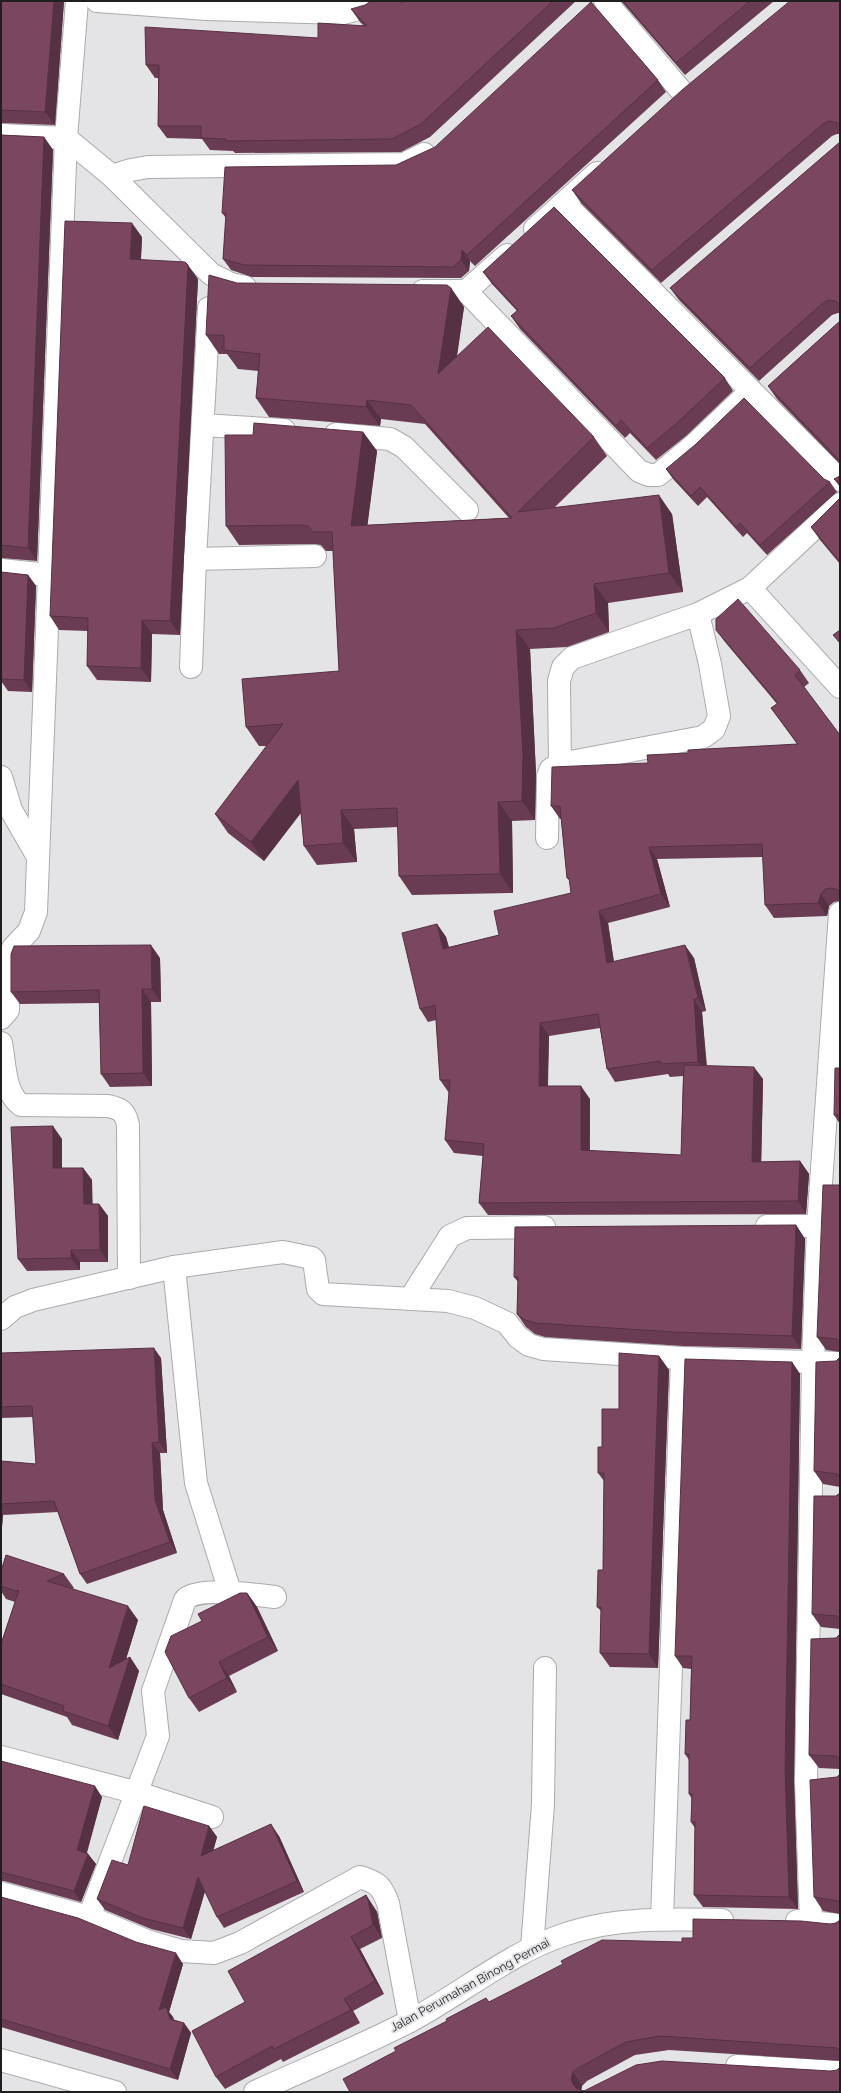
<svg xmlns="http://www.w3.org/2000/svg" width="841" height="2093" font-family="Raleway,sans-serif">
	<rect width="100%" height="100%" fill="#e4e3e6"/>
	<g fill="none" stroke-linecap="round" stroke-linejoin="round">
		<g stroke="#abaaad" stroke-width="24">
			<g id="minor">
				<path d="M97 1 207 9 343 13 370 6 376 1"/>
				<path d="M605 1 683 93"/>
				<path d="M1 135 66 138 112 176 211 274 231 284 245 287"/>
				<path d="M112 176 131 170 148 167 404 164 424 154"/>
				<path d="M564 203 840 480"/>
				<path d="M535 229 597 173"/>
				<path d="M423 291H466L507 255"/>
				<path d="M466 291 639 471 649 475H658L694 445 751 391"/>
				<path d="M203 425 284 430"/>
				<path d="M336 434 390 439 404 447 467 510"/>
				<path d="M195 559 315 556"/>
				<path d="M1 570 49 575"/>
				<path d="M750 588 840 687"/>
				<path d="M191 667 195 559 209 308"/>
				<path d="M560 764 559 681 563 667 572 658 698 614"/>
				<path d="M1 777 11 810 38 857"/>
				<path d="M547 838 548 776 551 769 560 764 703 737 714 729 719 716 710 664 698 614 750 588 840 504"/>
				<path d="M1 1018 8 1010 7 965 13 948 29 931 36 912 66 138 77 1"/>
				<path d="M1 1043C5 1063 4 1093 21 1105L108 1106C121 1109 125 1111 128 1125L129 1278"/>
				<path d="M767 1226H818"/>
				<path d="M174 1267 196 1483 230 1592"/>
				<path d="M410 1299 450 1236 467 1228 544 1227"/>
				<path d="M1 1319 15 1307 33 1300 174 1267 283 1252 312 1258 314 1260 318 1289 323 1294 448 1301 475 1308 507 1323 518 1337 529 1345 543 1349 682 1358 840 1363"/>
				<path d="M1 1757 138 1793 212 1817"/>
				<path d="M1 1893 89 1917 147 1941 181 1951 214 1953 240 1943 360 1877C378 1883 381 1885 388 1903L410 2021"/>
				<path d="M89 1917 158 1736 153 1691 185 1600C196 1586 257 1595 275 1597"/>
				<path d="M662 1919 682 1358"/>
				<path d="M797 1921 840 1925"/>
				<path d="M811 1922 806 1781 813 1362 818 1226 840 913"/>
				<path d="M532 1948 543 1804 545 1668"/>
				<path d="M1 2060 115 2092"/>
				<path d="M737 2066 840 2072"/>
				<path d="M255 2092C307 2068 360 2047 410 2021 461 1994 508 1954 563 1935 613 1917 670 1919 722 1920"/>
			</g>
		</g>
		<use href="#minor" stroke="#fff" stroke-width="22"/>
	</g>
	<g fill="#6a3c53" fill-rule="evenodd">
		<path d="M1 1H64L55 125 1 123Z"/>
		<path d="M404 1H576L430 137 401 152 235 153 233 151 210 150 202 139 167 138 158 126V78H155L146 65 318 38 364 26 360 22 351 9 401 3Z"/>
		<path d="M621 1H774L685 75Z"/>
		<path d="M840 1V134H837L832 136 661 283 581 203 572 190Z"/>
		<path d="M658 80 666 92 475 266 470 261 469 271 461 278 252 277 231 270 223 259 226 218 222 213 396 165Z"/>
		<path d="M1 135 44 137 53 150 37 561 1 558Z"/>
		<path d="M840 142V313H838L832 315 759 381 679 300 670 288Z"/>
		<path d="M142 237 141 260 198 279 180 635 152 634 151 682 97 680 87 666 88 631 59 630 50 616Z"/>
		<path d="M483 272 725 378 733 391 686 436 656 460 630 433 625 438 520 329 511 316 517 311 492 284Z"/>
		<path d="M237 283 451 288 464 307 457 357 594 437 607 456 555 507 672 514 683 592 608 603 609 632 567 647 530 649 536 774 535 820 512 821 513 893 412 895 399 876 398 827 354 829 357 862 317 865 304 846 301 813 264 861 228 833 215 814 267 746H259L246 727 339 671 333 551H326L321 545 315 544 239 545 226 526 253 435 363 432 377 451 367 525 509 518 425 424 381 419 380 426 269 417 256 398 258 371 238 369 227 354H219L206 335Z"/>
		<path d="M840 321V464L777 399 768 386Z"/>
		<path d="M666 469 824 479 830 482 837 492 767 555 747 533 743 537 707 497 698 506 673 479Z"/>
		<path d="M840 476V487L834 479Z"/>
		<path d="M840 498V564L820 540 811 527Z"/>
		<path d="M1 572 28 575 36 586 32 692 8 691 1 681Z"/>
		<path d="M716 630 800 670 809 683 804 687 840 735V901L834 902 829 906 827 916 774 918 765 905 763 857 657 859 670 907 608 923 614 962 694 958 706 1011 702 1012 707 1066 763 1079 761 1162 800 1161 809 1174 806 1214 488 1215 479 1203 483 1156 454 1153 445 1140 449 1093 440 1080 436 1020 428 1022 420 1009 437 924 446 937 449 947 499 935 571 893 570 881 567 878 561 819H560L551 806 648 763 688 753 797 744 771 708 777 704 725 642ZM600 1028 607 1069 615 1082 668 1074 670 1077 683 1076 681 1155 590 1151V1099L548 1086 549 1036Z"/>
		<path d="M160 958 161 1002H151L152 1086 110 1087 101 1074 99 1003 20 1004 11 992Z"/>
		<path d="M840 1068V1124L834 1115Z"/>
		<path d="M62 1139V1168H83L92 1180V1204H99L108 1216V1262H80V1270L27 1271 18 1259Z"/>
		<path d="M840 1185V1352L826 1350 817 1337Z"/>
		<path d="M796 1225 805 1239 801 1349 683 1346 545 1337 535 1334 526 1327 517 1314 518 1282 514 1277Z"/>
		<path d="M1 1353 161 1358 167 1453H160L163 1510 177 1553 87 1584 80 1574 58 1512 3 1515 1 1538V1461L36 1464 33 1417 1 1418Z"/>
		<path d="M659 1356 669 1370 658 1668 610 1667 600 1653 601 1611 597 1607 603 1570 604 1481 598 1473 602 1447 619 1409Z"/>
		<path d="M840 1357V1487L823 1484 814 1471 836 1361Z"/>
		<path d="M792 1362 800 1374 794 1781 798 1909 703 1907 694 1895 695 1828 691 1822 692 1799 689 1794V1760L685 1754 690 1720 691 1669 683 1668 675 1656Z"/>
		<path d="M840 1493V1629L821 1627 812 1614 836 1496Z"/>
		<path d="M1 1571 64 1574 74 1588 73 1589 138 1620 126 1659 130 1657 139 1671 118 1740 72 1725 67 1717 1 1694V1644L15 1602 6 1599 1 1591Z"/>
		<path d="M247 1593 257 1607 278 1651 229 1676 237 1692 199 1712 189 1698 202 1621Z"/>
		<path d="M840 1634V1769L819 1768 809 1755 836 1638Z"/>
		<path d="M1 1761 102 1797 87 1853 88 1854 96 1864 81 1902 4 1881H1Z"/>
		<path d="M840 1774V1914L823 1911 814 1897 837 1777Z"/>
		<path d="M209 1826 217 1837 213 1850 279 1836 304 1892 224 1928 217 1917 205 1891 191 1939 151 1929 105 1910 97 1899 128 1865Z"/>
		<path d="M366 1895 377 1912 382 1938 360 1949 384 1994 353 2011 360 2023 283 2062 281 2059 225 2089 216 2077Z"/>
		<path d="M1 1897 183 1964 169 2012 173 2017 174 2020 184 2023 191 2033 178 2080 1 2027Z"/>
		<path d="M840 1920V2061L669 2050 635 2055 587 2081 582 2086 581 2090 584 2091 840 2092H350L396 2051 447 2021 489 2002 682 1942 693 1938 830 1924 836 1923Z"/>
	</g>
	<g fill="#563143">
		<path d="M54 1H64L55 125 45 112Z"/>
		<path d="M44 137 53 150 37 561 28 548Z"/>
		<path d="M132 223 142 237 140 273 130 259Z"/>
		<path d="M462 250 470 261 469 271 461 260Z"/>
		<path d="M188 265 198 279 180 635 170 621Z"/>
		<path d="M451 288 464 307 451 393 438 374Z"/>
		<path d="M367 400 381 419 380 426 366 407Z"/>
		<path d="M363 432 377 451 365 545 351 526Z"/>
		<path d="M659 495 672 514 683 592 669 573Z"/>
		<path d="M28 575 36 586 32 692 24 680Z"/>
		<path d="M594 584 608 603 609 632 596 613Z"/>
		<path d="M142 620 152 634 151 682 141 668Z"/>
		<path d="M516 630 530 649 536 774 535 820 522 801Z"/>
		<path d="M298 780 311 799 264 861 251 842Z"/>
		<path d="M498 802 512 821 513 893 500 874Z"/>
		<path d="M341 810 354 829 357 862 343 843Z"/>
		<path d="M649 847 657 859 670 907 661 894Z"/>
		<path d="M821 894 829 906 827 916 818 903Z"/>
		<path d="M599 911 608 923 616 976 607 963Z"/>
		<path d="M437 924 446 937 452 961 443 949Z"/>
		<path d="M151 945 160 958 161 1002 152 989Z"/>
		<path d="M685 945 694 958 706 1011 698 998Z"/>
		<path d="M142 989 151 1002 152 1086 143 1073Z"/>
		<path d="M694 999 702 1012 707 1074 698 1062Z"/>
		<path d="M540 1023 549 1036 547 1098 539 1086Z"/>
		<path d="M754 1067 763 1079 761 1174 752 1162Z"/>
		<path d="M581 1086 590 1099 589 1163 581 1150Z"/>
		<path d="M53 1126 62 1139V1181L53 1168Z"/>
		<path d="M800 1161 809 1174 806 1214 798 1201Z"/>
		<path d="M83 1168 92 1180 93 1217 84 1204Z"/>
		<path d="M99 1204 108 1216V1262L100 1250Z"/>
		<path d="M796 1225 805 1239 801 1349 792 1336Z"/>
		<path d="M71 1250 80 1262V1270L71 1258Z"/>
		<path d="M154 1348 161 1358 167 1453 159 1442Z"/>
		<path d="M659 1356 669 1370 658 1668 649 1654Z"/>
		<path d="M792 1362 800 1374 794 1781 798 1909 789 1897 785 1769Z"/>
		<path d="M152 1443 160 1453 163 1510 177 1553 170 1542 155 1500Z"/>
		<path d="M1 1512 3 1515 1 1538Z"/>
		<path d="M247 1593 257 1607 278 1651 268 1637Z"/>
		<path d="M128 1606 138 1620 119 1682 109 1668Z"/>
		<path d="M130 1657 139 1671 118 1740 108 1726Z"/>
		<path d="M219 1662 229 1676 237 1692 227 1678Z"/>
		<path d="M95 1786 102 1797 84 1861 77 1850Z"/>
		<path d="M271 1824 279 1836 304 1892 297 1881Z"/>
		<path d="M209 1826 217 1837 209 1867 201 1856Z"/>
		<path d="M88 1854 96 1864 81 1902 74 1891Z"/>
		<path d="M198 1877 206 1888 191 1939 183 1928Z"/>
		<path d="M366 1895 377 1912 382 1938 373 1925Z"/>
		<path d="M351 1937 360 1949 384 1994 375 1981Z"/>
		<path d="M176 1953 183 1964 169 2012 173 2017 177 2029 159 2010Z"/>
		<path d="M344 1999 353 2011 360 2023 351 2010Z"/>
		<path d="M184 2023 191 2033 178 2080 170 2069Z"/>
		<path d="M573 2072 582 2086 581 2092H578L573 2084 571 2079Z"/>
	</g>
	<g fill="#7b4660" stroke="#563143">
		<path d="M1 1H54L45 112 1 110Z"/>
		<path d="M371 1H400L401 3 404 1H553L421 124 392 139 226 141V139L201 138V126H158L159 65H146L145 27 318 38V23L367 26 351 9 365 5Z"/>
		<path d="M623 1H750L676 63Z"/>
		<path d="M790 1H840V125L835 122 829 121 823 124 652 270 572 190 682 90Z"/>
		<path d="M591 2 658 80 467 255 462 250 461 260 453 267 244 265 223 259 226 213H222L225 167 396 165 435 147Z"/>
		<path d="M1 135 44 137 28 548 1 545Z"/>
		<path d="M840 142V304L835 301 829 300 823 303 750 368 670 288Z"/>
		<path d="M554 207 725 378 677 423 647 448 621 420 616 426 511 316 518 310 483 272Z"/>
		<path d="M65 221 132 223 130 259 185 262 188 265 170 621 142 620 141 668 87 666 88 618 50 616Z"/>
		<path d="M209 275 237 283 447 285 451 288 438 374 488 327 594 437 518 512 659 495 669 573 594 584 596 613 554 628 516 630 523 755 522 801 498 802 500 874 399 876 397 808 341 810 343 843 304 846 298 780 251 842 215 814 283 724 246 727 242 679 339 671 332 532H313L308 526 301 525 226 526 225 435H253L254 423 363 432 351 526 512 518 411 405 367 400 366 407 256 398 260 354 224 350V335H206Z"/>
		<path d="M840 321V461L768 386Z"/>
		<path d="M744 398 824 479 830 482 760 545 740 523 736 527 700 487 691 496 666 469 696 444Z"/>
		<path d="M840 476V483L834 479Z"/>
		<path d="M840 498V562L811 527Z"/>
		<path d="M1 572 28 575 24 680 1 679Z"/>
		<path d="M738 599 800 670 795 675 840 735V892L838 890 832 888 825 889 821 894 818 903 765 905 762 844 649 847 661 894 599 911 607 963 685 945 698 998 694 999 698 1062 661 1064 660 1061 607 1069 598 1014 540 1023 539 1086H581V1150L681 1155 684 1065 754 1067 752 1162 800 1161 798 1201 479 1203 484 1144 445 1140 450 1080H440L435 1005 420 1009 402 933 437 924 443 949 499 935 494 911 571 893 569 878H567L560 806H551L552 767 648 763 647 755 688 753V750L798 744 771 708 778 703 716 630V619Z"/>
		<path d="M840 630V643L833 635Z"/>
		<path d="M151 945 152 989H142L143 1073 101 1074 99 990 11 992V954L14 946Z"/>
		<path d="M835 1068H840V1115H834Z"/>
		<path d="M53 1126V1168H83L84 1204H99L100 1250H71V1258L18 1259 11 1127Z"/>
		<path d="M823 1185H840V1342L837 1339 817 1337Z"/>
		<path d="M796 1225 792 1336 673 1332 536 1323 525 1320 517 1314 518 1277H514L515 1227Z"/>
		<path d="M154 1348 159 1442 152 1443 155 1500 170 1542 80 1574 54 1501 1 1504V1461L36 1464 32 1406 1 1407V1353Z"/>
		<path d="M619 1353 659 1356 649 1654 600 1653 601 1607H597L598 1570H603L604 1473H598V1447H602V1409H619Z"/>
		<path d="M840 1357V1477L837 1474 814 1471 816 1362 836 1361Z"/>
		<path d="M685 1359 792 1362 785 1769 789 1897 694 1895 695 1822H691L692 1794H689V1754H685L686 1720H690L692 1656H675Z"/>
		<path d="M840 1493V1619L837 1616 812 1614 814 1496H836Z"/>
		<path d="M6 1555 64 1574 47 1581 128 1606 109 1668 130 1657 108 1726 63 1711 64 1706 1 1684V1644L19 1590 16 1591 1 1586V1571Z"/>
		<path d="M240 1593H247L268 1637 219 1662 227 1678 189 1698 165 1652 171 1636 202 1621 198 1614Z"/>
		<path d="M840 1634V1759L836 1756 809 1755 811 1639 836 1638Z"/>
		<path d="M1 1761 95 1786 77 1850 88 1854 74 1891 1 1872Z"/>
		<path d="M840 1774V1904L838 1901 814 1897 810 1780 837 1777Z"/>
		<path d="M144 1806 209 1826 201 1856 271 1824 297 1881 217 1917 198 1877 183 1928 143 1918 97 1899 112 1860 128 1865Z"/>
		<path d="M366 1895 368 1900 373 1925 351 1937 375 1981 344 1999 351 2010 274 2049 272 2046 216 2077 192 2031 245 2002 228 1971Z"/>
		<path d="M1 1897 78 1918 136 1942 176 1953 159 2010 166 2007 170 2019 184 2023 170 2069 1 2019Z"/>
		<path d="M693 1919 801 1921 830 1924 836 1923 840 1920V2051L837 2048 660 2036 626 2042 578 2068 573 2072 571 2079 573 2084 577 2089 584 2091 636 2065 662 2061 830 2071 837 2070 840 2067V2092H350L343 2079 396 2051 394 2048 447 2021 446 2019 486 1998 489 2002 563 1964 561 1961 602 1940 682 1942V1938H693Z"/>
	</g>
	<g text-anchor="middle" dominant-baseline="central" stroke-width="4" stroke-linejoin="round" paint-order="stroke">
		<g font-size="12" fill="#1f1f20" stroke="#e4e3e6">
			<text transform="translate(470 1985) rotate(-29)">Jalan Perumahan Binong Permai</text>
		</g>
	</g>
	<rect width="841" height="2093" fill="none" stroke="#1f1f20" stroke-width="4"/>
</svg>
